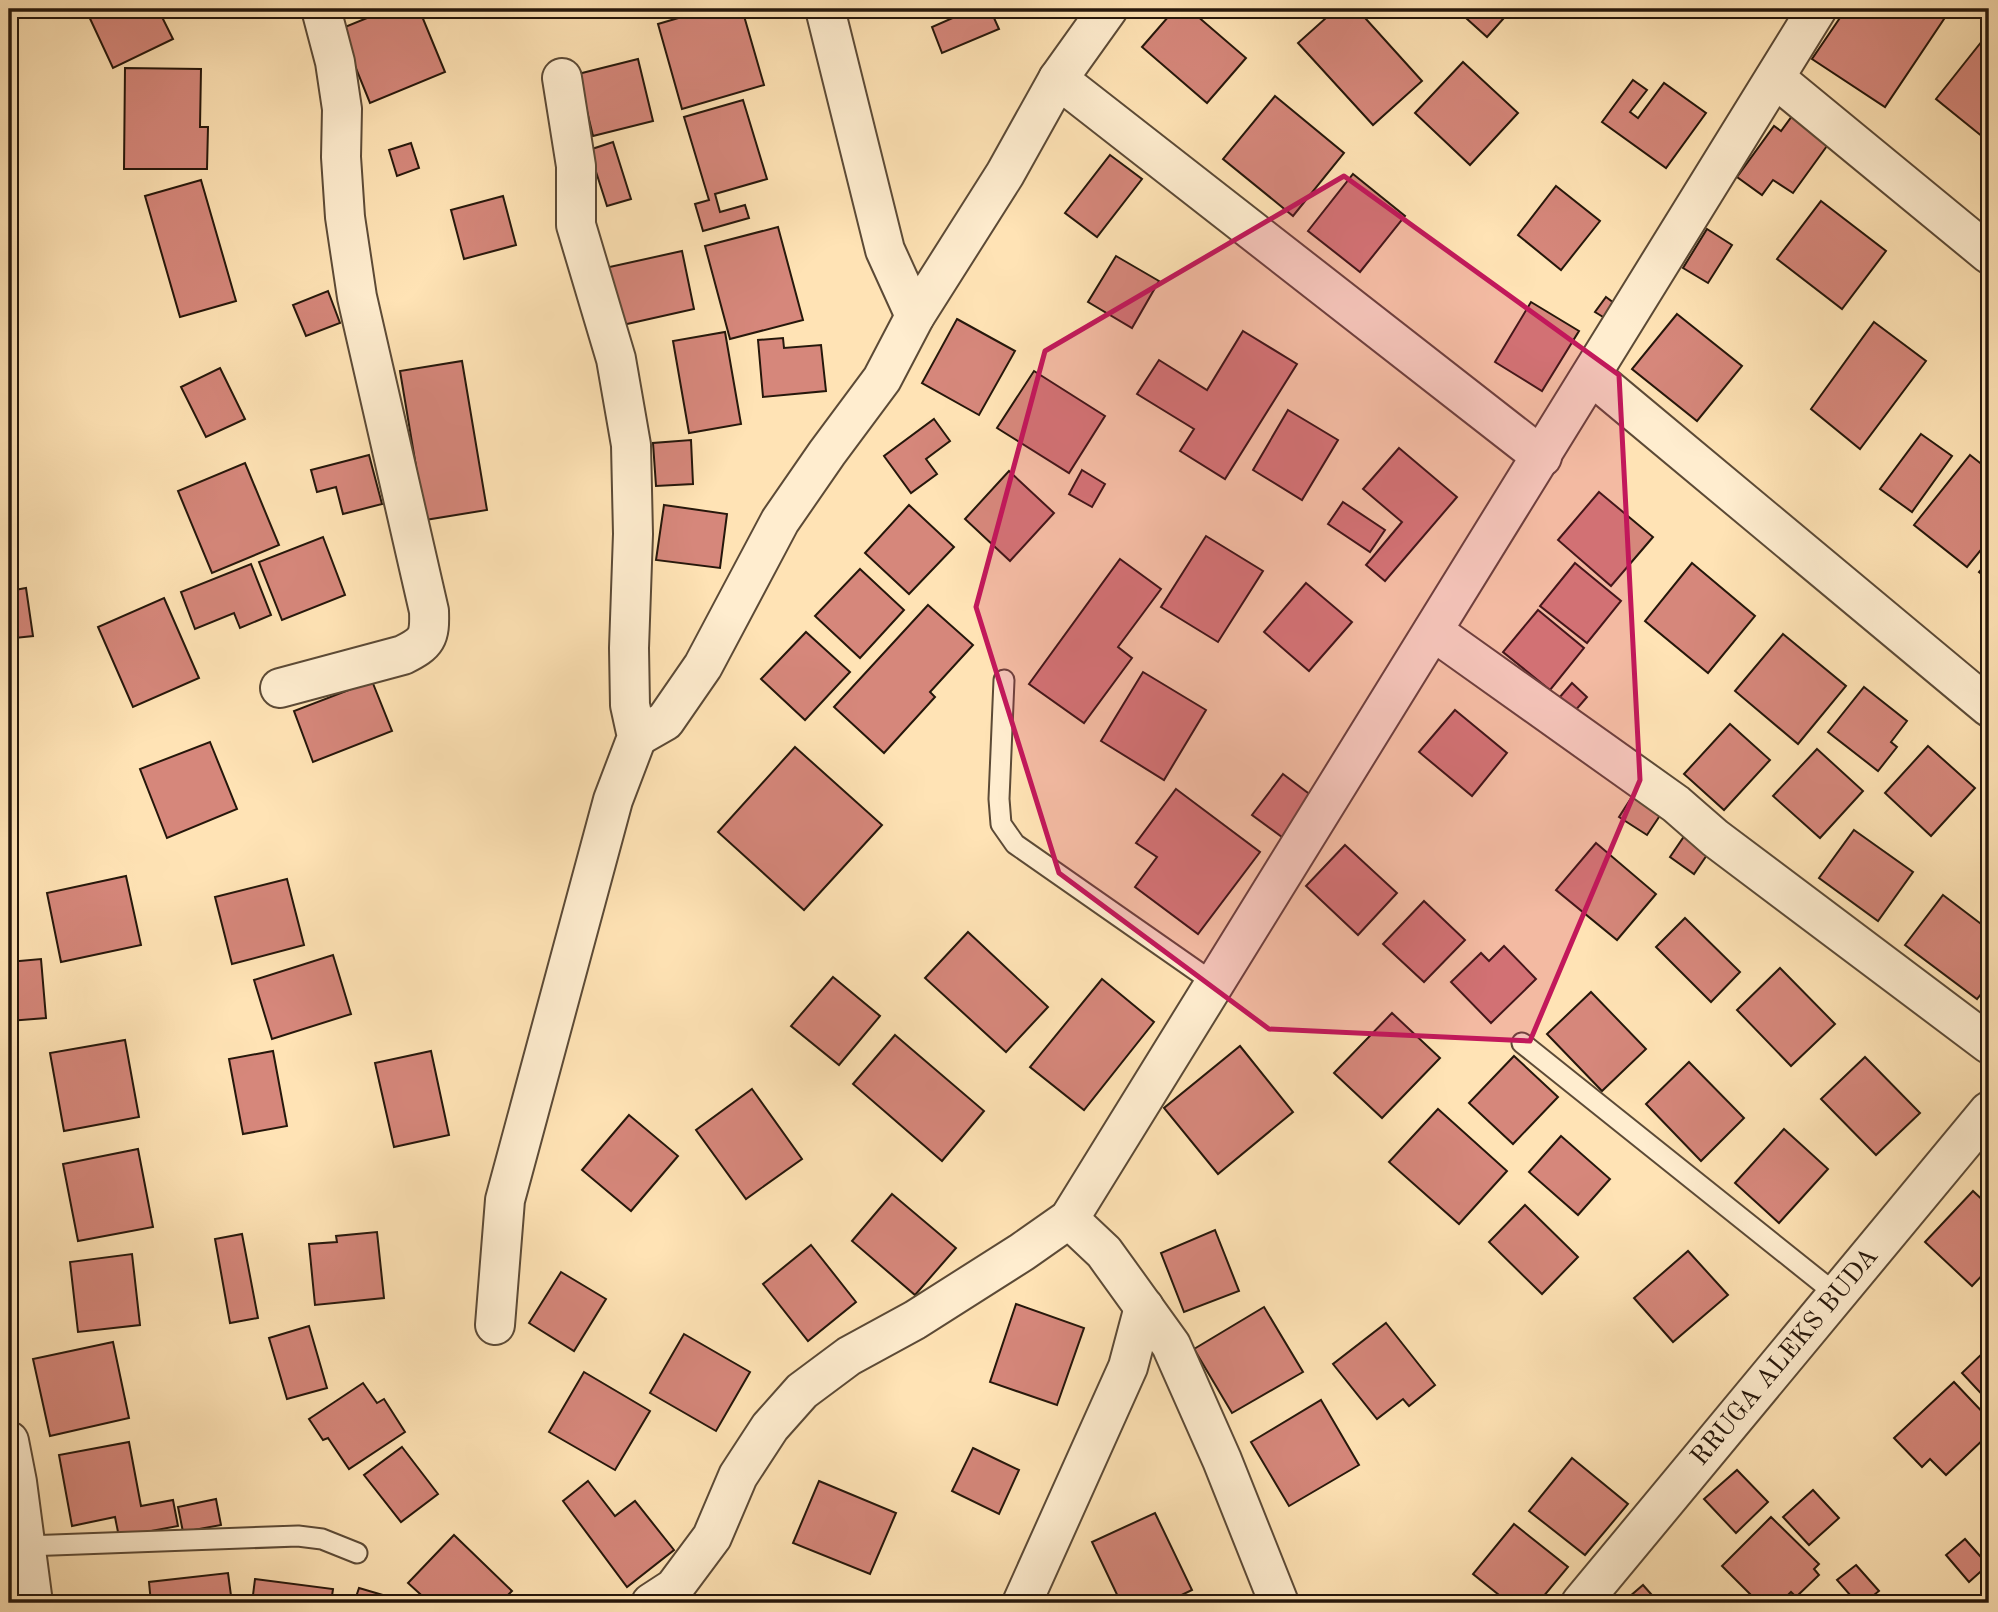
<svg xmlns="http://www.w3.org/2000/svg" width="1998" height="1612" font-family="'Old Standard TT',serif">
	<rect width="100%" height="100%" fill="#ffe3b5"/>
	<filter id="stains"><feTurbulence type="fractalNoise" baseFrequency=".00286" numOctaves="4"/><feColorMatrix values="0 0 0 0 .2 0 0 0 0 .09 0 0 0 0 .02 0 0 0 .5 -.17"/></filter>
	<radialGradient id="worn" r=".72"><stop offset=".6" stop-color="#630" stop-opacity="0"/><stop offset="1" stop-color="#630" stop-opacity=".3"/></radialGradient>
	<g fill="#d6877b" stroke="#26170b" stroke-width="2">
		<path d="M89 9H158L173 39 113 68 86 10Z"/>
		<path d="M389 9H419L445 72 370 103 340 29Z"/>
		<path d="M709 9H742L764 85 682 109 658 24Z"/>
		<path d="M973 9H990L999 29 942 53 932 27Z"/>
		<path d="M1175 9H1189L1246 58 1207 103 1142 47Z"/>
		<path d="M1336 9H1357L1422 81 1373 125 1298 43Z"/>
		<path d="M1456 9H1512L1487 37Z"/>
		<path d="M1846 9H1935L1946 16 1885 107 1812 59Z"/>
		<path d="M1986 36 1989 38V142L1936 99Z"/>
		<path d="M638 59 653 121 593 136 578 74Z"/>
		<path d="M1463 62 1518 113 1470 165 1415 113Z"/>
		<path d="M125 68 201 69 200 127H208L207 169H124Z"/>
		<path d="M1633 80 1647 90 1630 112 1638 118 1664 83 1706 113 1666 168 1602 122Z"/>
		<path d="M1275 96 1344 153 1293 216 1223 159Z"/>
		<path d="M743 100 767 179 715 194 720 212 745 205 749 218 703 231 695 204 709 200 684 117Z"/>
		<path d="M1795 112 1832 139 1793 193 1773 180 1762 195 1737 177 1774 126 1781 131Z"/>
		<path d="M613 142 631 199 607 206 589 150Z"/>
		<path d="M411 143 419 168 397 176 389 150Z"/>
		<path d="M1110 155 1142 179 1097 237 1065 213Z"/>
		<path d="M1353 174 1405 216 1360 272 1308 231Z"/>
		<path d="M201 180 236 301 180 317 145 196Z"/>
		<path d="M1556 186 1600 221 1561 270 1518 235Z"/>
		<path d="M503 196 516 245 464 259 451 210Z"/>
		<path d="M1821 201 1886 251 1842 309 1777 259Z"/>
		<path d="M778 227 803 320 730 339 705 246Z"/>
		<path d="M1707 229 1732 245 1708 283 1683 268Z"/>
		<path d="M682 251 694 309 618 326 605 268Z"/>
		<path d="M1116 256 1159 281 1132 328 1088 302Z"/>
		<path d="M328 291 340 323 306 336 293 305Z"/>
		<path d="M1606 297 1618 306 1608 320 1595 312Z"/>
		<path d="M1531 302 1579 331 1542 391 1495 362Z"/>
		<path d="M1677 314 1742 366 1697 421 1632 369Z"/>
		<path d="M957 319 1015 351 979 415 922 383Z"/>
		<path d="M1874 322 1926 361 1860 449 1811 409Z"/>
		<path d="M1243 331 1297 364 1225 479 1180 451 1194 429 1137 394 1159 360 1207 390Z"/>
		<path d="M725 332 741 424 689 433 673 341Z"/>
		<path d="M783 338 784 348 821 345 826 391 763 397 758 340Z"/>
		<path d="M462 361 487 510 425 520 400 371Z"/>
		<path d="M220 368 245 419 206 437 181 387Z"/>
		<path d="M1034 371 1105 416 1069 473 997 428Z"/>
		<path d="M1288 410 1338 440 1302 500 1253 470Z"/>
		<path d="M934 419 950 441 926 459 937 474 911 493 884 456Z"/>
		<path d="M1921 434 1952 456 1912 512 1880 489Z"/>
		<path d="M691 440 693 484 656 486 653 443Z"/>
		<path d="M1399 448 1457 497 1385 581 1366 565 1402 522 1363 489Z"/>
		<path d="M369 455 382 504 343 514 336 487 317 492 311 470Z"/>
		<path d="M1970 455 1989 470V540L1967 567 1914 525Z"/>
		<path d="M245 463 279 545 212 573 178 491Z"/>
		<path d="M1082 470 1105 484 1092 507 1069 494Z"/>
		<path d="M1009 471 1054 513 1010 561 965 519Z"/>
		<path d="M1599 492 1653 537 1611 586 1558 540Z"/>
		<path d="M1343 502 1385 530 1370 552 1328 524Z"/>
		<path d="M664 505 727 514 720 568 656 560Z"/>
		<path d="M909 505 954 547 909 594 865 553Z"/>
		<path d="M1206 536 1263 571 1218 642 1161 607Z"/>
		<path d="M323 537 345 595 282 620 259 562Z"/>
		<path d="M1120 559 1161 589 1118 647 1132 658 1084 723 1029 684Z"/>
		<path d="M1989 560V580L1979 572Z"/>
		<path d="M1575 563 1621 601 1587 643 1540 606Z"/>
		<path d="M1692 563 1755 616 1708 673 1645 621Z"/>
		<path d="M251 564 271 615 240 628 234 613 195 629 181 592Z"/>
		<path d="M860 569 904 610 860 658 815 616Z"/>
		<path d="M1306 583 1352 622 1309 671 1264 632Z"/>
		<path d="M26 588 33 636 15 638 9 591Z"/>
		<path d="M164 598 199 678 133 707 98 627Z"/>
		<path d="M928 605 973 645 930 692 935 697 884 753 834 707Z"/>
		<path d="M1538 610 1584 648 1550 690 1503 652Z"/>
		<path d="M806 632 850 672 805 720 761 679Z"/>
		<path d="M1783 634 1846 686 1798 744 1735 691Z"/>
		<path d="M1143 672 1206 710 1164 780 1101 741Z"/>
		<path d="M372 681 392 731 313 762 294 711Z"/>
		<path d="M1572 683 1587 697 1574 712 1559 698Z"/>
		<path d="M1864 687 1907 721 1891 742 1897 747 1878 771 1828 732Z"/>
		<path d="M1455 710 1507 753 1472 796 1419 752Z"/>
		<path d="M1730 724 1770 760 1724 810 1684 774Z"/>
		<path d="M210 742 237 809 167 838 140 769Z"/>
		<path d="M1928 746 1975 788 1931 836 1885 793Z"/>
		<path d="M795 747 882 825 804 910 718 832Z"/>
		<path d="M1817 749 1863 791 1820 838 1773 796Z"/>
		<path d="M1283 774 1312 796 1282 837 1252 815Z"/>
		<path d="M1176 789 1260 852 1198 934 1135 887 1157 857 1136 843Z"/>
		<path d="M1637 789 1665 808 1647 835 1619 817Z"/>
		<path d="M1854 830 1913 872 1878 921 1819 878Z"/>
		<path d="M1687 832 1711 849 1694 874 1670 857Z"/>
		<path d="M1596 843 1656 894 1617 940 1556 890Z"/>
		<path d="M1345 845 1397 893 1358 935 1306 886Z"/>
		<path d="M126 876 141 945 61 962 47 893Z"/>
		<path d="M287 879 304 945 232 964 215 897Z"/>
		<path d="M1943 895 1989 930V984L1977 999 1905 945Z"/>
		<path d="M1424 901 1465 940 1424 982 1383 944Z"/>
		<path d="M1685 918 1740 972 1711 1002 1656 947Z"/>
		<path d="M968 932 1048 1007 1006 1052 925 978Z"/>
		<path d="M1504 946 1536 979 1491 1023 1451 982 1481 953 1489 961Z"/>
		<path d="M333 955 351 1014 272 1039 254 980Z"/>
		<path d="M41 959 46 1018 9 1021V962Z"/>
		<path d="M1780 968 1835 1024 1791 1066 1737 1010Z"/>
		<path d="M833 977 880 1016 839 1065 791 1026Z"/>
		<path d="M1102 979 1154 1022 1084 1110 1030 1067Z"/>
		<path d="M1591 992 1646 1049 1602 1091 1547 1034Z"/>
		<path d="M1392 1013 1440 1058 1382 1118 1334 1073Z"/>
		<path d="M895 1035 984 1111 942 1161 853 1084Z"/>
		<path d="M125 1040 139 1117 64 1131 50 1053Z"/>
		<path d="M1240 1046 1293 1112 1218 1174 1164 1108Z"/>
		<path d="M273 1051 287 1126 243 1134 229 1059Z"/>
		<path d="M431 1051 449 1135 394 1147 375 1063Z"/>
		<path d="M1514 1056 1558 1097 1513 1144 1469 1103Z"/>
		<path d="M1865 1057 1920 1113 1876 1155 1821 1099Z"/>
		<path d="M1689 1062 1744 1118 1701 1161 1646 1104Z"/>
		<path d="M752 1089 802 1159 746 1199 696 1130Z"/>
		<path d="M1438 1109 1507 1171 1459 1224 1389 1162Z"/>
		<path d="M629 1115 678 1156 631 1211 582 1170Z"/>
		<path d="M1784 1129 1828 1169 1779 1223 1735 1183Z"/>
		<path d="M1561 1136 1610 1179 1578 1215 1529 1172Z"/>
		<path d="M138 1149 153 1227 78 1241 63 1164Z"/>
		<path d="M1973 1191 1989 1206V1268L1972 1286 1925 1242Z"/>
		<path d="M892 1194 956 1248 915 1295 852 1241Z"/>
		<path d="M1525 1205 1578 1257 1542 1294 1489 1242Z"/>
		<path d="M1215 1230 1239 1291 1184 1312 1161 1253Z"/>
		<path d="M377 1232 384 1298 315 1305 309 1244 337 1242 336 1236Z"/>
		<path d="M242 1234 258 1318 230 1323 215 1239Z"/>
		<path d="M811 1245 856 1302 808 1341 763 1284Z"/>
		<path d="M1688 1251 1728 1295 1673 1342 1634 1298Z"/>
		<path d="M132 1254 140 1325 78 1332 70 1262Z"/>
		<path d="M561 1272 606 1299 574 1351 529 1323Z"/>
		<path d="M1016 1304 1084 1328 1057 1405 990 1382Z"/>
		<path d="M1264 1307 1303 1372 1232 1413 1194 1349Z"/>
		<path d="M1386 1323 1435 1385 1409 1406 1403 1399 1377 1419 1333 1364Z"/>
		<path d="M309 1326 327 1388 287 1399 269 1338Z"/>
		<path d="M684 1334 750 1372 716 1431 650 1393Z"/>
		<path d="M113 1342 129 1418 50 1436 33 1359Z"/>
		<path d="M1989 1347V1402L1962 1373Z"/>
		<path d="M584 1372 650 1411 615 1470 549 1432Z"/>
		<path d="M1954 1382 1989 1419V1434L1946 1475 1930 1459 1922 1467 1894 1438Z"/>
		<path d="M363 1383 377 1403 384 1399 405 1432 349 1469 328 1438 323 1440 309 1419Z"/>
		<path d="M1321 1400 1359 1465 1289 1506 1251 1442Z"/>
		<path d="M129 1442 141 1506 173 1500 178 1526 119 1537 115 1517 72 1526 59 1455Z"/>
		<path d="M402 1447 438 1494 401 1522 364 1475Z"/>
		<path d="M973 1448 1019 1470 999 1514 952 1491Z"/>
		<path d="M1572 1458 1628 1504 1585 1555 1529 1511Z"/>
		<path d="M1737 1470 1768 1502 1736 1533 1704 1499Z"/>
		<path d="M588 1481 615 1516 635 1501 674 1550 627 1587 563 1501Z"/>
		<path d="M819 1481 896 1513 870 1574 793 1543Z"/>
		<path d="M1813 1490 1839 1518 1809 1545 1783 1517Z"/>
		<path d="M216 1499 221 1525 183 1532 178 1507Z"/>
		<path d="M1155 1513 1192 1590 1165 1603H1121L1092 1542Z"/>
		<path d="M1771 1517 1819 1564 1814 1569 1819 1575 1796 1597 1791 1592 1780 1603H1759L1722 1566Z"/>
		<path d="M1514 1524 1568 1567 1538 1603H1509L1473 1574Z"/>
		<path d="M454 1535 512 1591 500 1603H430L408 1583Z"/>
		<path d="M1965 1539 1988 1565 1969 1582 1946 1555Z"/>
		<path d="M1856 1565 1879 1591 1864 1603H1857L1837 1580Z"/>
		<path d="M228 1573 232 1603H151L149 1582Z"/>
		<path d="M255 1579 333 1589 331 1603H252Z"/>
		<path d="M1643 1585 1659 1603H1622Z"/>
		<path d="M359 1588 410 1603H354Z"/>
	</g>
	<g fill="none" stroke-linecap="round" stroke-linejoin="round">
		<g stroke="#5c4a36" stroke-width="23">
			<g id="service">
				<path d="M1004 680 999 799 1001 824 1015 844 1214 983"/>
				<path d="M1522 1043 1836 1294"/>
				<path d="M26 1546 298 1536 322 1539 357 1553"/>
			</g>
		</g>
		<g stroke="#5c4a36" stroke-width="42">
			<g id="minor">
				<path d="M825 9 885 250 915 316"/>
				<path d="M1775 78 1989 254"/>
				<path d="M1058 79 1542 457"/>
				<path d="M1592 376 1989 707"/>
				<path d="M1433 631 1676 804 1715 838 1989 1044"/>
				<path d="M280 688 403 655C427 643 430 638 429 611L357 297 345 217 341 157 342 109 335 62 321 9"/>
				<path d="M637 737 665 721 703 666 780 521 827 453 882 379 915 316 1005 174 1058 79 1108 9"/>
				<path d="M1069 1219 1104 1252 1171 1345 1222 1460 1279 1603"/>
				<path d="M495 1325 505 1200 613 800 637 737 630 705 629 648 633 534 631 445 616 359 576 225V166L562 78"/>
				<path d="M651 1603 674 1588 712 1537 738 1476 770 1427 802 1391 849 1356 915 1320 1022 1252 1069 1219 1817 9"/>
				<path d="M1022 1603 1128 1367 1144 1307"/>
				<path d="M1581 1603 1989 1111"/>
			</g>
		</g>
		<g stroke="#5c4a36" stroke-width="42">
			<path id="tertiary" d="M9 1441 17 1482 33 1603"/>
		</g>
		<use href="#service" stroke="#ffedcf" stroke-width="19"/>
		<use href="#minor" stroke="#ffedcf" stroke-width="38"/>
		<use href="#tertiary" stroke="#ffedcf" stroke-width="38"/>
	</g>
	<path fill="#c2185b" fill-opacity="0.2" stroke="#c2185b" stroke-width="5" stroke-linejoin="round" d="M1344 176 1619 375 1640 780 1530 1041 1269 1029 1059 873 976 607 1045 351Z"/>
	<g text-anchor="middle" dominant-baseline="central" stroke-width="6" stroke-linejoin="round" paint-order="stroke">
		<g font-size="26" fill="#26170b" stroke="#ffedcf">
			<text transform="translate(1785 1357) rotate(-50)">RRUGA ALEKS BUDA</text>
		</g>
	</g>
	<rect width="1998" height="1612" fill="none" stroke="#ffe3b5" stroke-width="35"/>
	<rect x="10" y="10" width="1977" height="1591" fill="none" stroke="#26170b" stroke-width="3.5"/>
	<rect x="18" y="18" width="1963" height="1577" fill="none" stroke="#26170b" stroke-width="2"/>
	<rect width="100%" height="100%" filter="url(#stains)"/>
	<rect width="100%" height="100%" fill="url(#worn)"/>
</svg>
